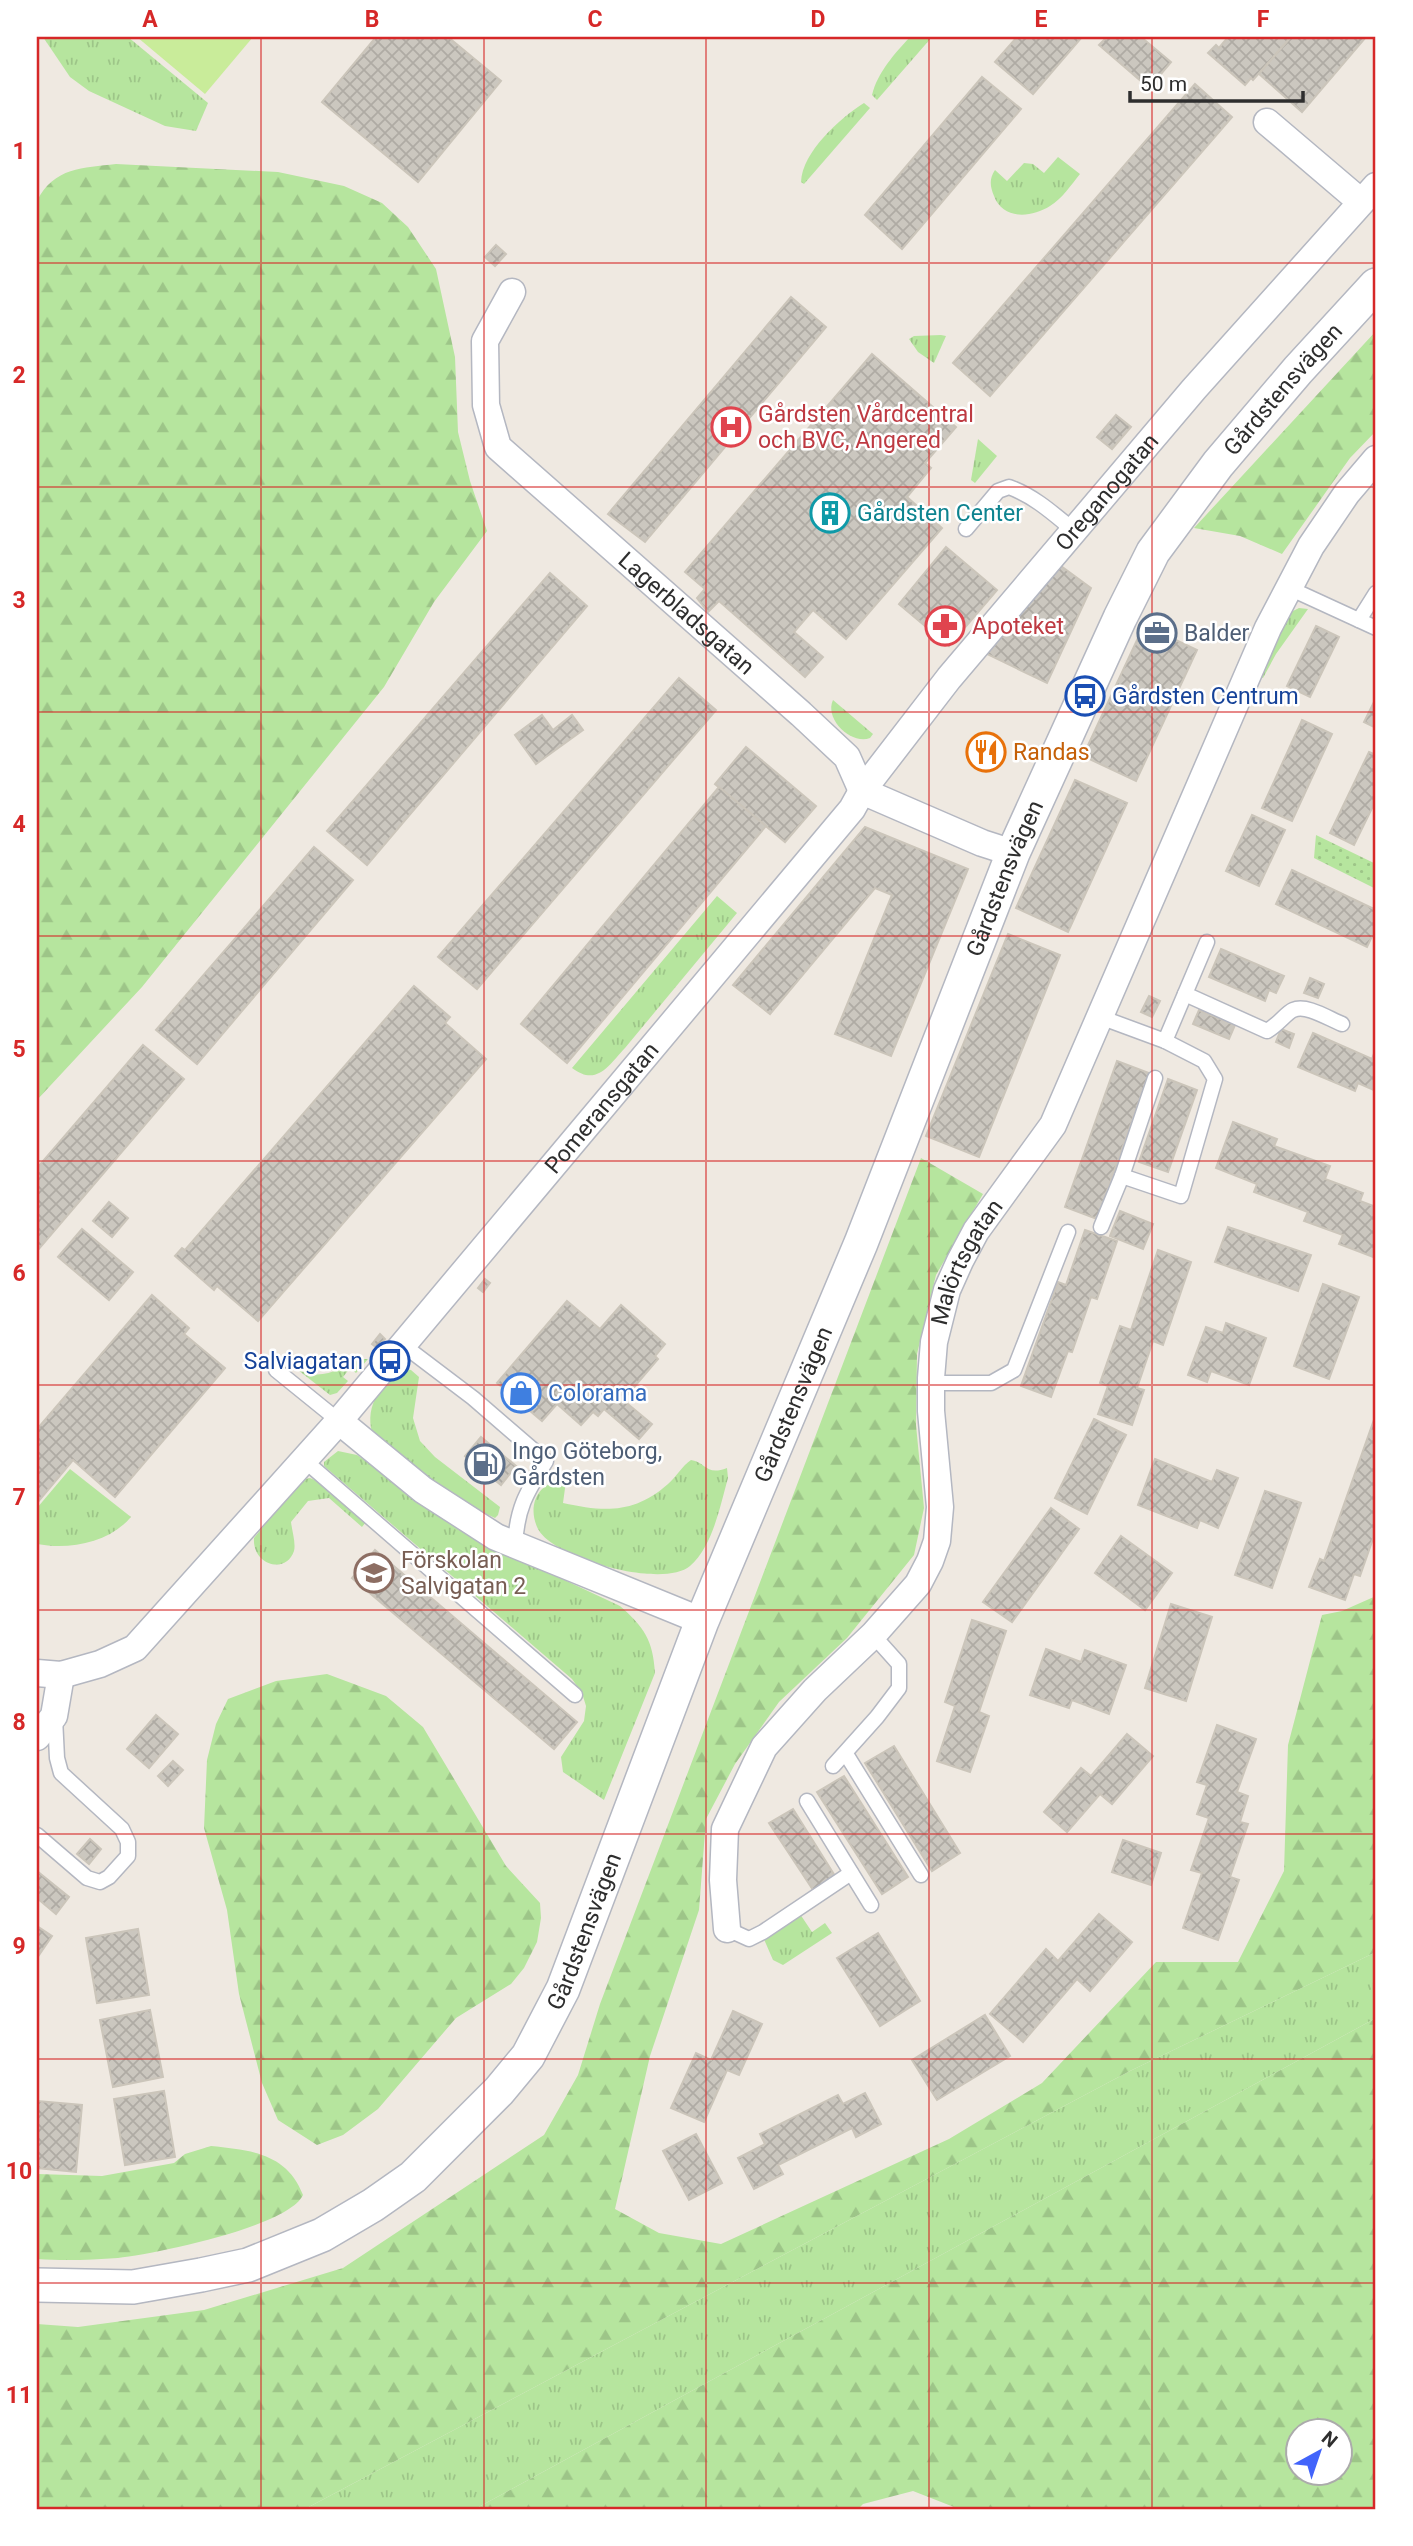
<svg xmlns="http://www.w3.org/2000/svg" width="1413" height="2546" font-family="Roboto,sans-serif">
	<defs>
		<pattern id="grass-tufts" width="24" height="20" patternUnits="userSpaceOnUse" patternTransform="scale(1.75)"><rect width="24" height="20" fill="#b6e59e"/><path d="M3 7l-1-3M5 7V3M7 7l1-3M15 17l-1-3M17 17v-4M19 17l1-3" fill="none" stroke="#9dc588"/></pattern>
		<pattern id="forest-firs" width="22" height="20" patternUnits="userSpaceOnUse" patternTransform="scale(1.75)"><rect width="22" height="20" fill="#b6e59e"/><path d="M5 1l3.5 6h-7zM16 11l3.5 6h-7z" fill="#9dc588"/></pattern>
		<pattern id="park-dots" width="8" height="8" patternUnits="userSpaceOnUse" patternTransform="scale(1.75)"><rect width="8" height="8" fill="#b6e59e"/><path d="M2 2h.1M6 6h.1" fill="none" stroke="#9dc588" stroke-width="1.8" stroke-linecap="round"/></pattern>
		<pattern id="building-cross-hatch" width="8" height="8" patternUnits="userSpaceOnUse" patternTransform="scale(1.75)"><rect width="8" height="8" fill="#cbc7bf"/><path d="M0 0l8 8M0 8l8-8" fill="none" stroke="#afaba4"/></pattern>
	</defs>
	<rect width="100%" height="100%" fill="#efe9e1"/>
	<g fill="url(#grass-tufts)">
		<path d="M43 37H128L208 103 196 131 165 126 89 91 70 77Z"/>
		<path d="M910 37H932L877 100 872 95C877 73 895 53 910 37Z"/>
		<path d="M864 103 870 108 804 184 801 182C802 152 840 118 864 103Z"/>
		<path d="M1058 157 1080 174C1071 185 1062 199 1050 206 1031 218 1003 220 994 196 990 186 989 179 995 170L1007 181 1024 163 1033 164 1044 173Z"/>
		<path d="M941 335 946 336 934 363 918 352 909 339 914 336Z"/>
		<path d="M978 439 997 456 975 483 971 480Z"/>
		<path d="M1299 608 1308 609 1276 654 1263 678 1259 677 1287 614Z"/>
		<path d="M833 700 873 734 870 738C851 745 824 719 833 700Z"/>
		<path d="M717 896 737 913 625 1048C609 1065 597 1087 572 1068Z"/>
		<path d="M363 1359H368L356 1373 350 1368 343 1377 348 1381 337 1393 330 1395 298 1370C325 1382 338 1367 363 1359Z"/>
		<path d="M402 1368 411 1370 419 1377 413 1418 420 1441 435 1457 500 1507 498 1515 495 1518 450 1497 374 1439C363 1408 378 1388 402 1368Z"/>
		<path d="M338 1451 357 1455 511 1555 620 1606C644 1627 653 1640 655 1673L604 1800 563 1772 561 1757 584 1721 586 1706 582 1693 572 1679 324 1466V1462Z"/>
		<path d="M691 1460C707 1463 706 1476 727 1468L728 1478C720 1506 713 1546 690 1566 663 1589 554 1559 538 1529 526 1505 539 1479 566 1481L563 1503C604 1512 634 1514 668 1484 676 1477 682 1466 691 1460Z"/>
		<path d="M70 1469 131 1517C109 1543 69 1550 37 1544V1508Z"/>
		<path d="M310 1478 319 1482 366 1522 362 1527 329 1498 308 1501 291 1522C292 1531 296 1543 294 1551 286 1575 252 1565 254 1538L301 1480Z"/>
		<path d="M800 1914 812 1932 825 1923 832 1933 783 1965 773 1960 763 1937Z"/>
		<path d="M1376 1952V2018L475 2509H305L1130 2071Z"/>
	</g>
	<g fill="url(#forest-firs)" fill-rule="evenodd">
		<path d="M116 164 278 172 344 186 382 203 408 227 436 269 455 357 458 432 470 481 487 531 434 602 384 687 142 987 37 1100V201C54 167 83 168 116 164Z"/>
		<path d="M1376 331V431L1350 458 1282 554 1240 536 1194 528Z"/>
		<path d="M921 1158 983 1194 936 1275 917 1354 916 1425 924 1508 914 1555 847 1638 779 1702 735 1764 706 1819 699 1910 650 2056 615 2209 659 2233 721 2244 949 2139 1042 2083 1156 1962H1238L1284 1871 1288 1745 1322 1615 1342 1611 1376 1596V1952L1130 2071 305 2509H37V2324L78 2327 204 2310 343 2268 544 2135 578 2075 600 2004Z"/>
		<path d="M327 1674 386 1696 423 1727 506 1866 540 1903 541 1918 537 1942 524 1968 511 1984 456 2018 378 2109 343 2135 317 2145 278 2120 262 2083 239 1994 227 1910 204 1828 207 1760 216 1724 228 1699 276 1681Z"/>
		<path d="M1376 2018V2509H959L913 2491 863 2504 858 2509H475ZM1340 2430V2472H1298V2430Z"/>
		<path d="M211 2146C250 2150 287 2153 303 2195 288 2227 154 2254 118 2258 91 2260 63 2261 37 2259V2174L102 2176 174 2163 185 2154Z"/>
	</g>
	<path fill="url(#park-dots)" d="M1316 835 1376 864V889L1314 858Z"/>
	<path fill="#c9ec9a" d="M137 37H253L205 94Z"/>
	<g fill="url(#building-cross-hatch)" stroke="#cbc5ba" stroke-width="2">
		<path d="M376 37H448L501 81 418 182 322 102Z"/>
		<path d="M1017 37H1082L1033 94 995 62Z"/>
		<path d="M1107 37H1141L1171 62 1149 88 1099 45Z"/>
		<path d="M1228 37H1291L1253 80 1251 78 1245 85 1208 53 1216 45 1219 48Z"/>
		<path d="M1291 37H1366L1302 112 1259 74Z"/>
		<path d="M982 77 1021 109 902 249 865 215Z"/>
		<path d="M1195 84 1232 117 990 396 953 363Z"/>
		<path d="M496 245 506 254 495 266 485 257Z"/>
		<path d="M791 297 826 327 645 542 608 514Z"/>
		<path d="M872 354 956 427 925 463 931 468 907 497 942 528 846 639 813 610 794 632 823 657 805 677 719 601 708 612 697 598 705 589 685 572Z"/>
		<path d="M1116 415 1131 427 1112 449 1097 437Z"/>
		<path d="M946 547 997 590 949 646 899 604Z"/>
		<path d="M1061 566 1091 588 1047 683 987 654Z"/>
		<path d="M550 573 587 606 367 865 327 831Z"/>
		<path d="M1144 625 1197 650 1136 781 1083 756Z"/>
		<path d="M1316 626 1339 637 1310 697 1287 686Z"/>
		<path d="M679 678 716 710 477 989 438 957Z"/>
		<path d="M1376 698V728L1364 722Z"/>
		<path d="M542 715 553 730 572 715 583 730 536 764 515 735Z"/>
		<path d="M1302 720 1332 734 1292 821 1262 808Z"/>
		<path d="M746 747 816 806 785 842 715 784Z"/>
		<path d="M1369 752 1376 755V800L1354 845 1330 833Z"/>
		<path d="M1075 780 1127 803 1068 932 1016 908Z"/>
		<path d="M719 787 766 826 567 1063 521 1024Z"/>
		<path d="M1252 815 1285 830 1259 886 1226 871Z"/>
		<path d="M865 827 968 869 891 1056 835 1034 892 895 875 888 770 1014 733 985Z"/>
		<path d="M314 847 353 880 197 1064 156 1030Z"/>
		<path d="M1292 870 1376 910V928L1367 947 1276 904Z"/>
		<path d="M1008 934 1060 955 979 1157 926 1136Z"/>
		<path d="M1221 949 1284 976 1276 993 1269 990 1265 1001 1209 977Z"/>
		<path d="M1310 978 1324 984 1318 998 1304 993Z"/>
		<path d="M414 986 450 1017 445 1023 486 1059 258 1321 217 1286 214 1290 175 1256 182 1248 185 1250Z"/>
		<path d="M1149 996 1160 1001 1152 1017 1141 1012Z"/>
		<path d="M1199 1010 1235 1025 1229 1039 1193 1024Z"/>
		<path d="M1281 1029 1294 1034 1289 1048 1276 1042Z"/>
		<path d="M1313 1033 1372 1059 1376 1048V1091L1358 1083 1355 1091 1298 1067Z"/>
		<path d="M143 1045 184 1079 37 1251V1168Z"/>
		<path d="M1117 1061 1149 1073 1097 1219 1065 1207Z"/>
		<path d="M1168 1079 1197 1090 1168 1172 1139 1162Z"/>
		<path d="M1233 1122 1277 1139 1274 1146 1330 1166 1325 1179 1363 1193 1360 1201 1376 1207V1258L1339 1244 1343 1235 1304 1221 1308 1212 1254 1192 1257 1184 1216 1168Z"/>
		<path d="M109 1202 128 1218 112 1237 93 1221Z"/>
		<path d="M1120 1211 1153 1224 1143 1249 1110 1236Z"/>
		<path d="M1228 1227 1311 1255 1298 1291 1215 1262Z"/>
		<path d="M82 1229 133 1272 109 1300 58 1257Z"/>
		<path d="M1085 1230 1117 1241 1097 1299 1091 1297 1072 1352 1068 1351 1051 1397 1021 1386 1058 1282 1066 1285Z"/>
		<path d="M1158 1250 1191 1262 1163 1345 1153 1341 1137 1388 1144 1390 1132 1425 1098 1414 1108 1386 1100 1383 1120 1326 1131 1330Z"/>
		<path d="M485 1279 490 1283 483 1292 478 1288Z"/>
		<path d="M1323 1284 1359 1297 1329 1379 1294 1366Z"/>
		<path d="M152 1295 189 1328 184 1334 225 1368 115 1497 73 1460 37 1503V1429Z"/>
		<path d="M567 1301 600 1329 621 1305 665 1344 655 1356 658 1359 623 1400 652 1424 639 1439 604 1409 598 1416 593 1412 581 1425 557 1404 542 1421 497 1383Z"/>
		<path d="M1226 1323 1266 1338 1249 1385 1211 1371 1207 1382 1188 1375 1206 1327 1223 1333Z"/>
		<path d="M380 1334 385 1339 377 1348 372 1344Z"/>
		<path d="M1376 1414V1530L1360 1576 1354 1574 1345 1600 1309 1587 1320 1559 1324 1561Z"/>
		<path d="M1094 1419 1126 1435 1087 1514 1055 1498Z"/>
		<path d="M481 1437 516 1466 501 1485 465 1456Z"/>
		<path d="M1155 1459 1212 1482 1217 1470 1238 1478 1218 1528 1200 1520 1197 1528 1138 1505Z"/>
		<path d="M1265 1491 1301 1503 1272 1588 1235 1575Z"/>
		<path d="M1051 1508 1079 1529 1012 1622 983 1602Z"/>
		<path d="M1121 1536 1172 1573 1145 1610 1095 1573Z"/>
		<path d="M375 1550 577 1722 554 1749 352 1578Z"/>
		<path d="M1171 1604 1212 1617 1186 1701 1145 1688Z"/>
		<path d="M972 1620 1006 1631 979 1712 989 1716 970 1772 937 1761 955 1706 945 1702Z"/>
		<path d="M1046 1649 1081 1662 1085 1650 1126 1665 1109 1714 1072 1700 1069 1708 1030 1695Z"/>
		<path d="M156 1715 178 1734 149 1768 127 1749Z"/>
		<path d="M1217 1725 1256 1739 1237 1792 1248 1796 1240 1822 1248 1824 1230 1877 1239 1880 1218 1940 1183 1928 1202 1873 1191 1870 1209 1818 1197 1814 1207 1785 1197 1782Z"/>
		<path d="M1127 1734 1153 1756 1112 1804 1100 1794 1067 1832 1044 1812 1081 1768 1091 1776Z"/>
		<path d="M894 1746 960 1853 932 1871 865 1763Z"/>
		<path d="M173 1761 183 1770 168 1786 158 1776Z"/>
		<path d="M844 1776 908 1877 882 1894 817 1792Z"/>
		<path d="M793 1809 835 1876 813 1890 769 1823Z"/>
		<path d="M90 1839 101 1849 89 1864 77 1854Z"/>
		<path d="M1123 1840 1161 1853 1151 1885 1112 1872Z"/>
		<path d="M37 1871 69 1897 56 1914 37 1898Z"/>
		<path d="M1099 1914 1132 1942 1090 1991 1077 1979 1023 2042 990 2014 1046 1949 1058 1961Z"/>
		<path d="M37 1926 52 1936 37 1958Z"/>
		<path d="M138 1929 149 1995 97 2003 86 1938Z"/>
		<path d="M878 1933 920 2001 880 2026 837 1958Z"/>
		<path d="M150 2010 163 2077 113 2087 100 2020Z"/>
		<path d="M733 2011 762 2024 739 2075 727 2070 704 2122 671 2108 696 2053 711 2060Z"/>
		<path d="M985 2015 1010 2056 937 2100 912 2060Z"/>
		<path d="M164 2091 175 2157 125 2165 114 2099Z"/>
		<path d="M865 2093 881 2124 856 2137 852 2128 778 2165 783 2174 754 2189 738 2158 765 2144 760 2134 838 2095 843 2104Z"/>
		<path d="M37 2101 82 2105 76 2172 37 2168Z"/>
		<path d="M696 2134 722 2183 689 2200 663 2151Z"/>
	</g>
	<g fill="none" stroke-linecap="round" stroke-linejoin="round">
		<g stroke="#b4b7c1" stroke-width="17">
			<g id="service">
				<path d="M966 529 998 491 1009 487C1031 495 1048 509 1066 524V539"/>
				<path d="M1289 588 1376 628"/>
				<path d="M1359 620 1376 593"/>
				<path d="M1185 994 1267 1031C1278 1025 1286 1013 1293 1010 1307 1004 1329 1019 1342 1024"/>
				<path d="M1100 1017 1165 1041 1204 1061 1215 1079 1181 1196 1122 1176 1155 1078"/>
				<path d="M1165 1041 1207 942"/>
				<path d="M1101 1227 1122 1176"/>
				<path d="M403 1345 473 1398 546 1461C527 1492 517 1507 515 1545"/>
				<path d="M276 1370 339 1421"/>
				<path d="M931 1383H991L1014 1370 1068 1232"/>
				<path d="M304 1460 575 1695"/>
				<path d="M846 1754 921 1875"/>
				<path d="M833 1766 877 1717 899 1688V1664L873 1635"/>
				<path d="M807 1801 871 1905"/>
				<path d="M37 1835 87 1878 100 1882 109 1877 128 1856V1842L122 1829 61 1773 57 1758 55 1718"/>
				<path d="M727 1929 749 1939 763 1932 851 1873"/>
			</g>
		</g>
		<g stroke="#b4b7c1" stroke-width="29">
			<g id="minor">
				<path d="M1267 122 1361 202"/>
				<path id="s1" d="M512 292 485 341 486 405 498 447 801 714 847 757 862 791 982 843 1013 853"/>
				<path d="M339 1421 423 1490 496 1537 702 1621"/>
				<path id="s2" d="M37 1673 61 1675 100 1664 135 1648 339 1421 852 809 862 791 949 678 1194 389 1376 186"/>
				<path d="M37 1737 54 1716 61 1675"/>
				<path id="s3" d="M727 1929 723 1880 725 1829 764 1747 815 1690 873 1635 918 1584 930 1561 937 1541 940 1507 931 1411V1378L934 1342 947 1290 960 1261 976 1231 1053 1125 1268 628 1311 546 1347 493 1376 459"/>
			</g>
		</g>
		<g stroke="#b4b7c1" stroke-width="36">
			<g id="tertiary">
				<path id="s4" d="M37 2285 133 2287 201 2275 248 2265 322 2235 373 2205 413 2177 499 2091 528 2056 563 1989 702 1621 861 1243 1013 853 1120 618 1153 552 1218 464 1298 370 1376 285"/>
			</g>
		</g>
		<use href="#service" stroke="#fff" stroke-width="14"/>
		<use href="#minor" stroke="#fff" stroke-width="26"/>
		<use href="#tertiary" stroke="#fff" stroke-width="33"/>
	</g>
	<path fill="none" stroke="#d62828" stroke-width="2" stroke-opacity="0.55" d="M261 37V2509M484 37V2509M706 37V2509M929 37V2509M1152 37V2509M37 263H1376M37 487H1376M37 712H1376M37 936H1376M37 1161H1376M37 1385H1376M37 1610H1376M37 1834H1376M37 2059H1376M37 2283H1376"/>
	<defs>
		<g id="hospital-ring" transform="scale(2.0125)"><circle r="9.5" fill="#fff" stroke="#e0444e" stroke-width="1.5"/><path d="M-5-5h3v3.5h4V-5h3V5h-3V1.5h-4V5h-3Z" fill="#e0444e"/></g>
		<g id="building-ring" transform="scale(2.0125)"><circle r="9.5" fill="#fff" stroke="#0f9aa8" stroke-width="1.5"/><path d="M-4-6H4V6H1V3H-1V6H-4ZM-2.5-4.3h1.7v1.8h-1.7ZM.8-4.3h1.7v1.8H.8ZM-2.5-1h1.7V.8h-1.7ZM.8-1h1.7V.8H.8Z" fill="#0f9aa8"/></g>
		<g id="pharmacy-ring" transform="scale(2.0125)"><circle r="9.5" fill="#fff" stroke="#e0444e" stroke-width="1.5"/><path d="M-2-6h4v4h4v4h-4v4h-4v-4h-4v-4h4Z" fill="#e0444e"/></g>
		<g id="office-ring" transform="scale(2.0125)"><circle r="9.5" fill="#fff" stroke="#5c6f8a" stroke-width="1.5"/><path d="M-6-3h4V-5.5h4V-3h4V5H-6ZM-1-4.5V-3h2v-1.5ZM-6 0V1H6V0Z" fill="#5c6f8a"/></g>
		<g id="bus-ring" transform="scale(2.0125)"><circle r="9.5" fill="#fff" stroke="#1a4fb4" stroke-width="1.5"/><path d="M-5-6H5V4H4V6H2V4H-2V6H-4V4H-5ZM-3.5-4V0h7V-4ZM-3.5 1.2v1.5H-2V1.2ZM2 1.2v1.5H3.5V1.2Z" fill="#1a4fb4"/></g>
		<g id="restaurant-ring" transform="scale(2.0125)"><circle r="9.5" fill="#fff" stroke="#e8710a" stroke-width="1.5"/><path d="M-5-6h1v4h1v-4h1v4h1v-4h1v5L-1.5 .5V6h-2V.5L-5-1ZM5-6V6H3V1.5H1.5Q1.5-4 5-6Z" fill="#e8710a"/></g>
		<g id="shop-ring" transform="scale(2.0125)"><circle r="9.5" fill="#fff" stroke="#3f7fe0" stroke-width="1.5"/><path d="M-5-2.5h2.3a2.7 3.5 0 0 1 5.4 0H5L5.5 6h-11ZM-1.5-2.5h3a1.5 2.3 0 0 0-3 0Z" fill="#3f7fe0"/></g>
		<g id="fuel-ring" transform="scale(2.0125)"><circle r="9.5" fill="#fff" stroke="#5c6f8a" stroke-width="1.5"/><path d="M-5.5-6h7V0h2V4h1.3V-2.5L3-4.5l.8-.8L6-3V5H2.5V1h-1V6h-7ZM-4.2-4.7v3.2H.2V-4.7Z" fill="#5c6f8a"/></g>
		<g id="school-ring" transform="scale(2.0125)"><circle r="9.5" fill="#fff" stroke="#8d6e63" stroke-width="1.5"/><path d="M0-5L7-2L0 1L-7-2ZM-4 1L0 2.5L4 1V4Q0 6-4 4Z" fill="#8d6e63"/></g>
	</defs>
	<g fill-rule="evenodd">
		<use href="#hospital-ring" x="731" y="427"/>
		<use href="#building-ring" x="830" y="513"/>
		<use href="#pharmacy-ring" x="945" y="626"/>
		<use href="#office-ring" x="1157" y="633"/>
		<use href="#bus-ring" x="1085" y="696"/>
		<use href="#restaurant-ring" x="986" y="752"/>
		<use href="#bus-ring" x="390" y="1361"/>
		<use href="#shop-ring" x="521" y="1393"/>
		<use href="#fuel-ring" x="485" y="1464"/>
		<use href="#school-ring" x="374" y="1573"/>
	</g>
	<g text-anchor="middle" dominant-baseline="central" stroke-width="5" stroke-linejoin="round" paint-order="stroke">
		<g font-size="23" fill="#2e2e2e" stroke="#fff">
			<text stroke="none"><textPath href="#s4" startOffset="2406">Gårdstensvägen</textPath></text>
			<text stroke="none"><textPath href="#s2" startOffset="1614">Oreganogatan</textPath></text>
			<text stroke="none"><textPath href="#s1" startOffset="415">Lagerbladsgatan</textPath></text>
			<text stroke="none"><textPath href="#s4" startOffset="1839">Gårdstensvägen</textPath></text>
			<text stroke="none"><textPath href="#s2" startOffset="817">Pomeransgatan</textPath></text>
			<text stroke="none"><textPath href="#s3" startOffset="749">Malörtsgatan</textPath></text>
			<text stroke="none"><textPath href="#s4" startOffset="1272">Gårdstensvägen</textPath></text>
			<text stroke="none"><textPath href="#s4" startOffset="705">Gårdstensvägen</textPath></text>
		</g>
		<g font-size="23" fill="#be3a42" stroke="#fff" text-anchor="start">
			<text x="758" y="414">Gårdsten Vårdcentral<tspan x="758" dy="26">och BVC, Angered</tspan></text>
			<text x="972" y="626">Apoteket</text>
		</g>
		<g font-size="23" fill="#0d838f" stroke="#fff" text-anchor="start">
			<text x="857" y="513">Gårdsten Center</text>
		</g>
		<g font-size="23" fill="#4e5e75" stroke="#fff" text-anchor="start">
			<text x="1184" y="633">Balder</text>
			<text x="512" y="1451">Ingo Göteborg,<tspan x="512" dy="26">Gårdsten</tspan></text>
		</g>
		<g font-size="23" fill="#164399" stroke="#fff" text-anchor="start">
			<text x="1112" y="696">Gårdsten Centrum</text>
			<text x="363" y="1361" text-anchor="end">Salviagatan</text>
		</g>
		<g font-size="23" fill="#c56008" stroke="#fff" text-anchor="start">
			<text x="1013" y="752">Randas</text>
		</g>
		<g font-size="23" fill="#366cbe" stroke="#fff" text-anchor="start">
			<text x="548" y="1393">Colorama</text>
		</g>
		<g font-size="23" fill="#785e54" stroke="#fff" text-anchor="start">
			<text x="401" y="1560">Förskolan<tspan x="401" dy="26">Salvigatan 2</tspan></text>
		</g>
	</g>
	<rect width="1413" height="2546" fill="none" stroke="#ffffff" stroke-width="77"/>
	<g transform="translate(1319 2452) rotate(40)"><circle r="33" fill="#ffffff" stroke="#ababab" stroke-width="2"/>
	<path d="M0-5L12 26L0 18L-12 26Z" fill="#4264fb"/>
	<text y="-10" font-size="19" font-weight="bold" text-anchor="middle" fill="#2e2e2e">N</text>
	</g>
	<path d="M1130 91v10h173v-10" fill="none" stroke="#2e2e2e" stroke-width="3.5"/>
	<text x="1140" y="91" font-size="21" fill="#2e2e2e" stroke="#ffffff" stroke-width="5" paint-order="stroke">50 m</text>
	<rect x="38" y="38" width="1336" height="2470" fill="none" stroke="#d62828" stroke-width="2.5"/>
	<g font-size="23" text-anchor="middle" font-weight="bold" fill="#d62828">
		<text x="150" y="27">A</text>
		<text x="372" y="27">B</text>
		<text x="595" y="27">C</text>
		<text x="818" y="27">D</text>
		<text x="1041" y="27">E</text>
		<text x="1263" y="27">F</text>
		<text x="19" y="159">1</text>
		<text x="19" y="383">2</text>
		<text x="19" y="608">3</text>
		<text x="19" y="832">4</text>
		<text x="19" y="1057">5</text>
		<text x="19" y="1281">6</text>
		<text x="19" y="1505">7</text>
		<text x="19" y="1730">8</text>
		<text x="19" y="1954">9</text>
		<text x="19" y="2179">10</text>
		<text x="19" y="2403">11</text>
	</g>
</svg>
